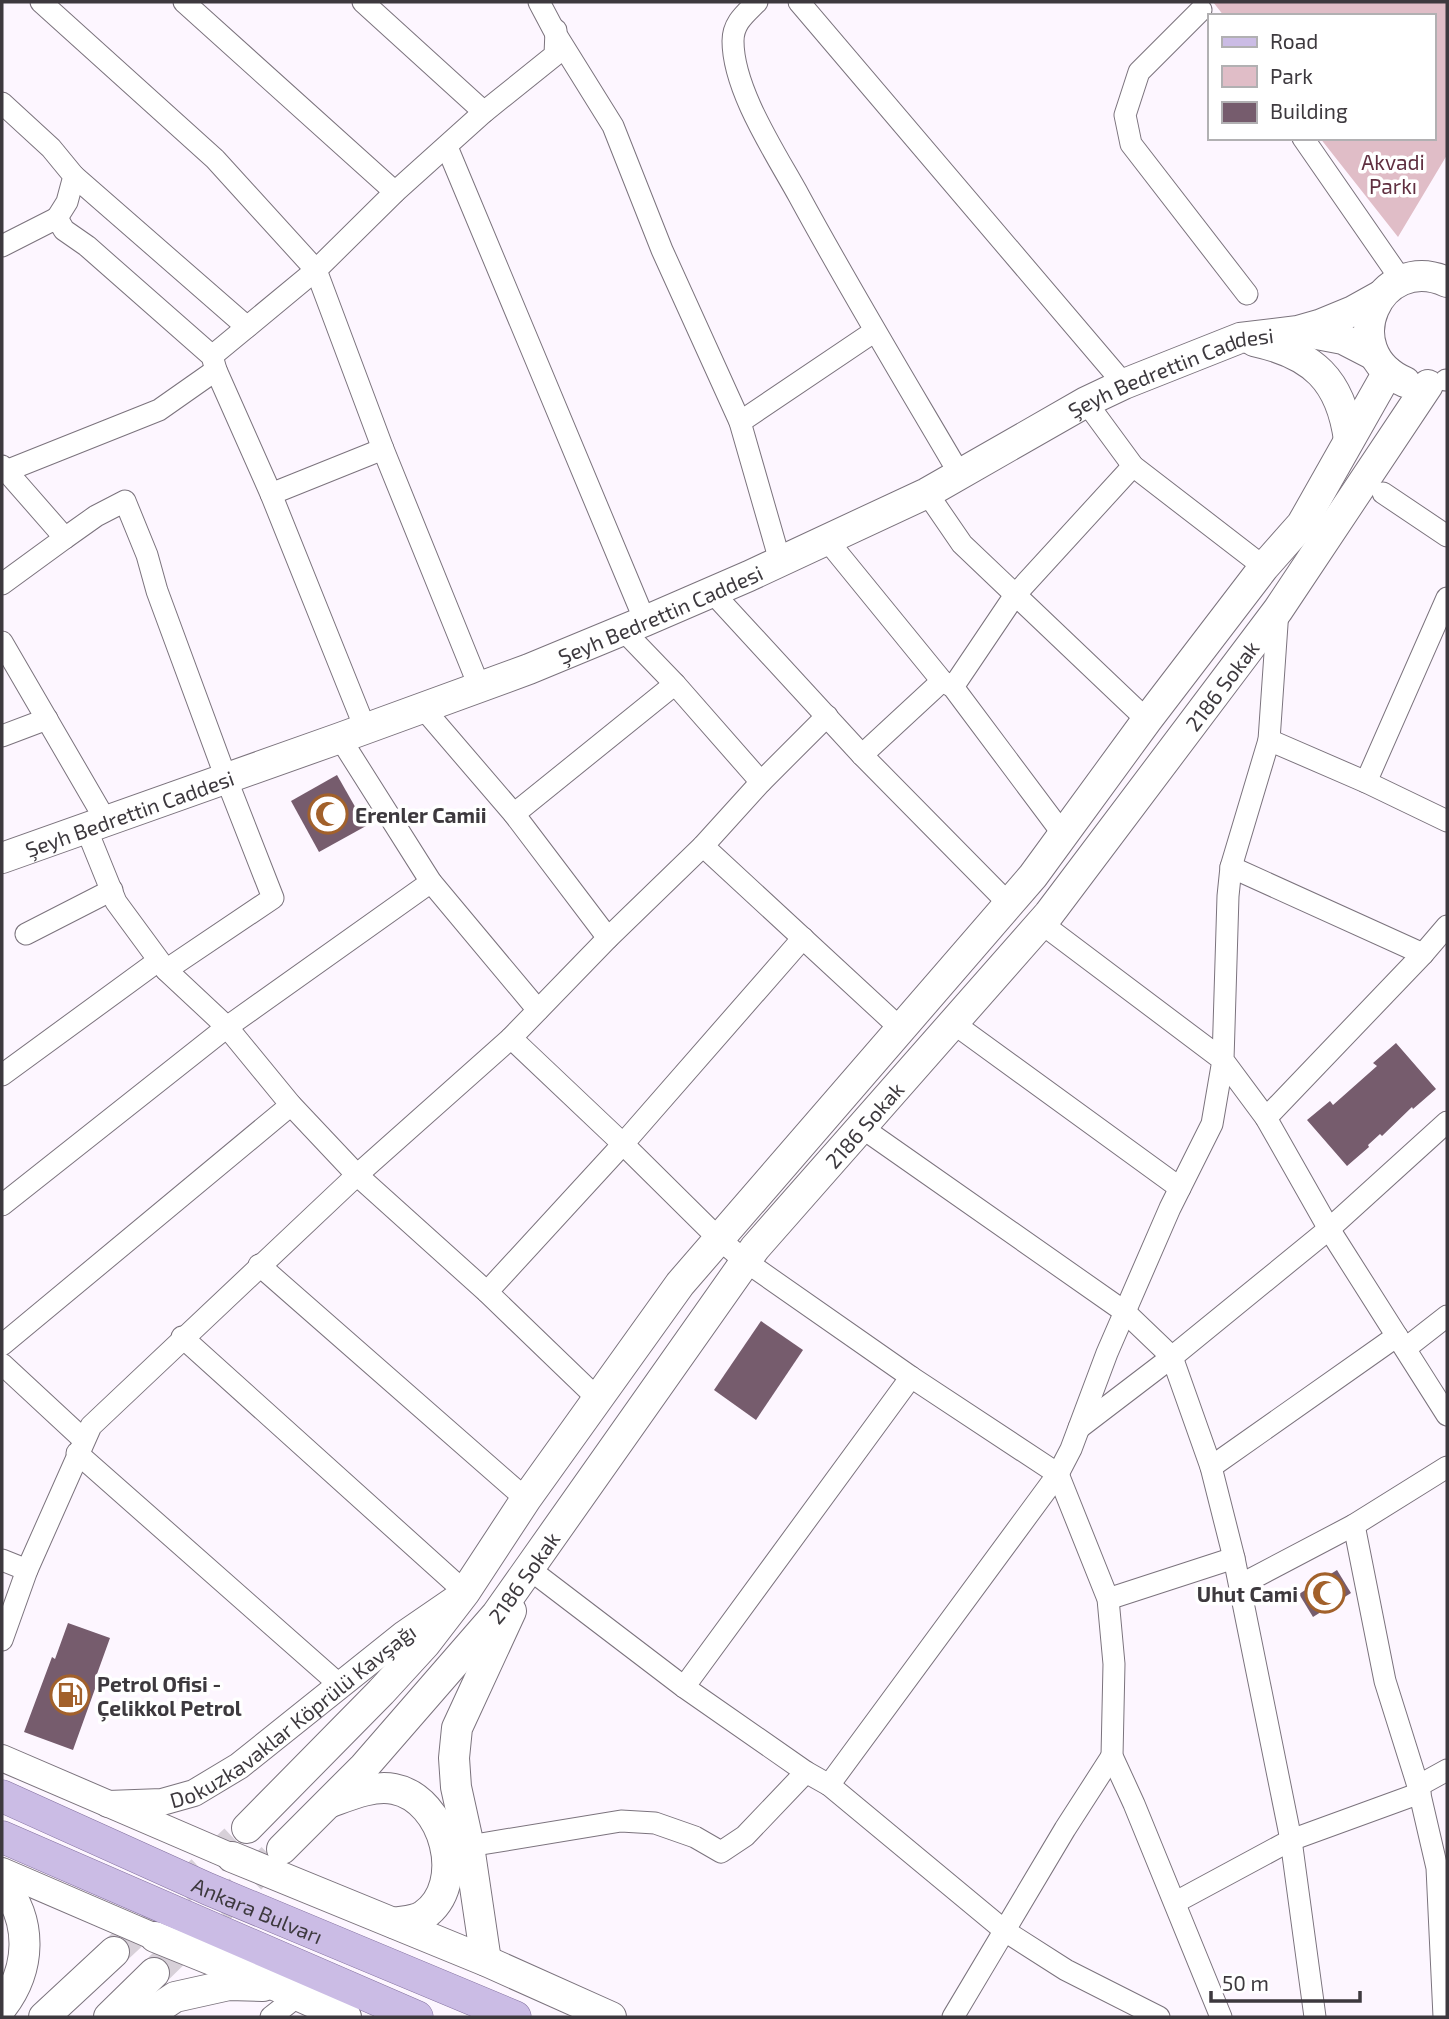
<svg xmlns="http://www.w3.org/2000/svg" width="1449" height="2019" font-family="'Exo 2',sans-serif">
	<rect width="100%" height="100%" fill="#fdf6ff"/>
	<path fill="#e0bdc7" d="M1213 2H1447V155L1398 237 1320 138H1433V16H1224Z"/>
	<g fill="#765c6d">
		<path d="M337 775 366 826 319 852 291 801Z"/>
		<path d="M1396 1043 1436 1089 1413 1109 1412 1107 1382 1136 1380 1134 1368 1145 1369 1147 1347 1166 1307 1120 1330 1101 1333 1105 1377 1066 1373 1063Z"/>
		<path d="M761 1321 803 1350 756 1420 714 1390Z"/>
		<path d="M1337 1570 1351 1593 1313 1617 1299 1594Z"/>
		<path d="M68 1623 110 1638 97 1674 100 1675 73 1750 24 1732 52 1657 55 1659Z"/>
	</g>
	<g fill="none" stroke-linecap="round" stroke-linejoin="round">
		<g stroke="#d7d0d8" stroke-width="30" stroke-dasharray="30 15" stroke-linecap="butt">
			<path d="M114 1952 247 1828"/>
			<path d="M154 1973 279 1851"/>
		</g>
		<g stroke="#7b737d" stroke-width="23">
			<g id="minor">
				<path d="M41 2 215 159 316 270 383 449 479 686"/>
				<path d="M184 2 395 192"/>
				<path d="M363 2 484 112"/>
				<path d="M539 2 557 36 613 126 662 250 740 422 780 561"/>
				<path d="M757 2C745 14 733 23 733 41 733 90 776 154 799 196 850 290 905 381 959 473"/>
				<path d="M799 2 1124 384"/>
				<path d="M1201 10 1139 72 1125 115 1131 144 1247 294"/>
				<path d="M2 103 51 148 74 176 67 202 57 218"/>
				<path d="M1303 138 1402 281"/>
				<path d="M447 147 645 621"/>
				<path d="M74 176 247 327"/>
				<path d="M2 246 57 218 64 230 87 246 212 356 216 370 271 494 365 728"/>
				<path d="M212 356 316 270 395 192 484 112 555 55 556 30"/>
				<path d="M1446 380H1447"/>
				<path d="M1086 402 1133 466 1264 567"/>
				<path d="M740 422 875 331"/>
				<path d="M2 466 65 538 96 516 125 501 147 555 157 591 226 778 273 898 166 970"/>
				<path d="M6 471 159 410 216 370"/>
				<path d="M927 493 962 544 1147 720"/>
				<path d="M1383 493 1447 536"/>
				<path d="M271 494 383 449"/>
				<path d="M827 540 942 681 953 687 1063 834"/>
				<path d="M2 584 65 538"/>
				<path d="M712 592 862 755 1008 903"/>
				<path d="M1278 610 1269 740 1231 867 1228 896 1223 1060 1266 1118 1329 1229 1447 1415"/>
				<path d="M622 629 675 684 761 782"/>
				<path d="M2 642 106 821"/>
				<path d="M953 687 1015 595 1133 466"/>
				<path d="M423 708 514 814 608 938"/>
				<path d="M2 736 47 719"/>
				<path d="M340 738 431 882 538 1010"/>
				<path d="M1269 740 1366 782 1447 821"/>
				<path d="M862 755 942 681"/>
				<path d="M1366 782 1447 598"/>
				<path d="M514 814 675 684"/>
				<path d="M86 828 116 902 166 970 227 1027 291 1105 357 1175 487 1292 597 1398"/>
				<path d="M703 846 900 1028"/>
				<path d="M1231 867 1423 954"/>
				<path d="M26 934 112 890"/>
				<path d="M953 1023 1180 1188"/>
				<path d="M511 1038 623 1144 718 1238 745 1261 911 1377 1058 1474 1108 1599 1114 1664 1112 1756 1134 1804 1221 2017"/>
				<path d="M2 1075 158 961"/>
				<path d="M1266 1118 1423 954 1447 926"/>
				<path d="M861 1127 1125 1312 1172 1357 1211 1467 1234 1558 1291 1840 1315 2017"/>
				<path d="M2 1205 227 1027 431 882"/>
				<path d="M259 1265 526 1499"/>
				<path d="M487 1292 623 1144 803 938"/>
				<path d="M182 1337 465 1592"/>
				<path d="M2 1345 291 1105"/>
				<path d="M1406 1348 1447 1316"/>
				<path d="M2 1364 84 1440"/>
				<path d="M1079 1428 1172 1357 1329 1229 1447 1122"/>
				<path d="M77 1453 341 1686"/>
				<path d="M1211 1467 1397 1336"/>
				<path d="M1354 1525 1385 1681 1418 1786 1437 1868 1444 2017"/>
				<path d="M2 1560 27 1570"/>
				<path d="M528 1568 684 1687 806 1772 829 1785 1005 1931 1066 1970 1159 2017"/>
				<path d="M1240 1585 1354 1525 1447 1467"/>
				<path d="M1108 1599 1234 1558"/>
				<path d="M2 1640 27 1570 91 1426 357 1175 511 1038 608 938 703 846 761 782 827 716"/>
				<path d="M684 1687 911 1377"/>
				<path d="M829 1785 1058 1474 1071 1449 1107 1353 1170 1208 1212 1124 1223 1060 1041 923"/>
				<path d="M1418 1786 1447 1770"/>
				<path d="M469 1846 621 1821 655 1823 695 1837 721 1852 745 1836 806 1772"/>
				<path d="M1176 1902 1291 1840 1420 1793"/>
				<path d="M271 2017 299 1995"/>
				<path d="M953 2017 1065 1829 1112 1756"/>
			</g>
		</g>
		<g stroke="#7b737d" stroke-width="28">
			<g id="tertiary">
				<path d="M2 1758 232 1857"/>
				<path id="s1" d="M108 1804 162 1802 194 1793 239 1766 404 1634 455 1599"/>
				<path d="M2 1871 155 1937"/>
			</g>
		</g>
		<g stroke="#7b737d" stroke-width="32">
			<g id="secondary">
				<path d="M1301 331 1343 339 1374 355"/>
				<path d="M1254 341C1313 354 1341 380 1349 440"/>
				<path d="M1405 382C1334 351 1379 251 1447 282"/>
				<path id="s2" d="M2 858 340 738 529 669 645 621 749 576 927 493 1086 402 1124 384 1240 338 1298 331 1319 325 1353 311 1380 296"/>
				<path d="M331 1802C350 1795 373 1785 394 1789 445 1799 468 1884 424 1915 416 1921 403 1921 394 1923"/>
				<path d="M247 1828 381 1692 425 1644 465 1592 526 1499 680 1284 1033 876 1147 720 1264 567 1302 524 1388 372"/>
				<path id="s3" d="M282 1849 364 1767 497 1614 755 1248 1049 914 1278 610 1428 385"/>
				<path d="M232 1857 486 1961 611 2017"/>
				<path d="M2 1883C33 1921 31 1969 2 2007"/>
				<path d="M155 1937 279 1987 346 2017"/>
				<path d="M486 1961 469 1846 456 1787 454 1758 457 1728 511 1611"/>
				<path d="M44 2017 114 1952"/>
				<path d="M109 2017 154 1973"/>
				<path d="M145 2017 175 1997 229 1985 263 1986"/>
			</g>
		</g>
		<g stroke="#83719f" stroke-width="33">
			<g id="primary">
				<path id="s4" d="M2 1796 208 1889 515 2017"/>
				<path d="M2 1837 417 2017"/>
			</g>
		</g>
		<use href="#minor" stroke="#fff" stroke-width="21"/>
		<use href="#tertiary" stroke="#fff" stroke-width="26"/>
		<use href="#secondary" stroke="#fff" stroke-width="30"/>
		<use href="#primary" stroke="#cbbce5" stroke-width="32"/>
	</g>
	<defs>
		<g id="mosque-ring" transform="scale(2.0125)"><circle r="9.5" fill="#fff" stroke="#a2612b" stroke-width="1.5"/><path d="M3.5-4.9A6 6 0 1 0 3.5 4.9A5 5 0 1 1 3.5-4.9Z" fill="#a2612b"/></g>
		<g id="fuel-ring" transform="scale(2.0125)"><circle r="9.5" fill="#fff" stroke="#a2612b" stroke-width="1.5"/><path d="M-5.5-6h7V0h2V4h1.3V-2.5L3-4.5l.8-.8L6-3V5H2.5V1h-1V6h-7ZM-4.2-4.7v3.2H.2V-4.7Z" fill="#a2612b"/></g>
	</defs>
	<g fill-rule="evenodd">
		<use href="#mosque-ring" x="328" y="814"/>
		<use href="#mosque-ring" x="1325" y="1593"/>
		<use href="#fuel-ring" x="70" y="1695"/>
	</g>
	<g text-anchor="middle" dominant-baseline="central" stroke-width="7" stroke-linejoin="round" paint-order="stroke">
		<g font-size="21" fill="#602f40" stroke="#fff">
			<text x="1393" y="161">Akvadi<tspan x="1393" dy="24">Parkı</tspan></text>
		</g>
		<g font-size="21" fill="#3d393e" stroke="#fff">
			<text stroke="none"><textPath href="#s2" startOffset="1269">Şeyh Bedrettin Caddesi</textPath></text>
			<text stroke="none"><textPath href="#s2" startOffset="702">Şeyh Bedrettin Caddesi</textPath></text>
			<text stroke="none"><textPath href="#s3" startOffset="1498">2186 Sokak</textPath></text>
			<text stroke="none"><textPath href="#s2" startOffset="135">Şeyh Bedrettin Caddesi</textPath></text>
			<text stroke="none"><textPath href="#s3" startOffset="931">2186 Sokak</textPath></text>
			<text stroke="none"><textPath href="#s3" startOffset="364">2186 Sokak</textPath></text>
			<text stroke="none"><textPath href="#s1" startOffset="212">Dokuzkavaklar Köprülü Kavşağı</textPath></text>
			<text stroke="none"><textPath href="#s4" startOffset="280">Ankara Bulvarı</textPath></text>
		</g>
		<g font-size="21" font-weight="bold" fill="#3d393e" stroke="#fff" text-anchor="start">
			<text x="355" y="814">Erenler Camii</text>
			<text x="1298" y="1593" text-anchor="end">Uhut Cami</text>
			<text x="97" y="1683">Petrol Ofisi -<tspan x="97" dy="24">Çelikkol Petrol</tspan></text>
		</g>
	</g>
	<rect width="1449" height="2019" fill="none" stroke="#3d393e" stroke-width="7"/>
	<rect x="1208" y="14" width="228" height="126" fill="#ffffff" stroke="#b1b0b2" stroke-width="2"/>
	<rect x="1222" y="37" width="35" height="10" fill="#cbbce5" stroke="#b1b0b2" stroke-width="2"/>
	<text x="1270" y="49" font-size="21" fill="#3d393e">Road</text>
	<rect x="1222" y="66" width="35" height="21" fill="#e0bdc7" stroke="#b1b0b2" stroke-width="2"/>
	<text x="1270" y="84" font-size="21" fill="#3d393e">Park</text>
	<rect x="1222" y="102" width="35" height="21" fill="#765c6d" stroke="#b1b0b2" stroke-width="2"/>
	<text x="1270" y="119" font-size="21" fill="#3d393e">Building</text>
	<path d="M1211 1991v10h149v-10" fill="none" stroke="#3d393e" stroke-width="3.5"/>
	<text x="1222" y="1991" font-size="21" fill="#3d393e" stroke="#ffffff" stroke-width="5" paint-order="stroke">50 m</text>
</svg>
